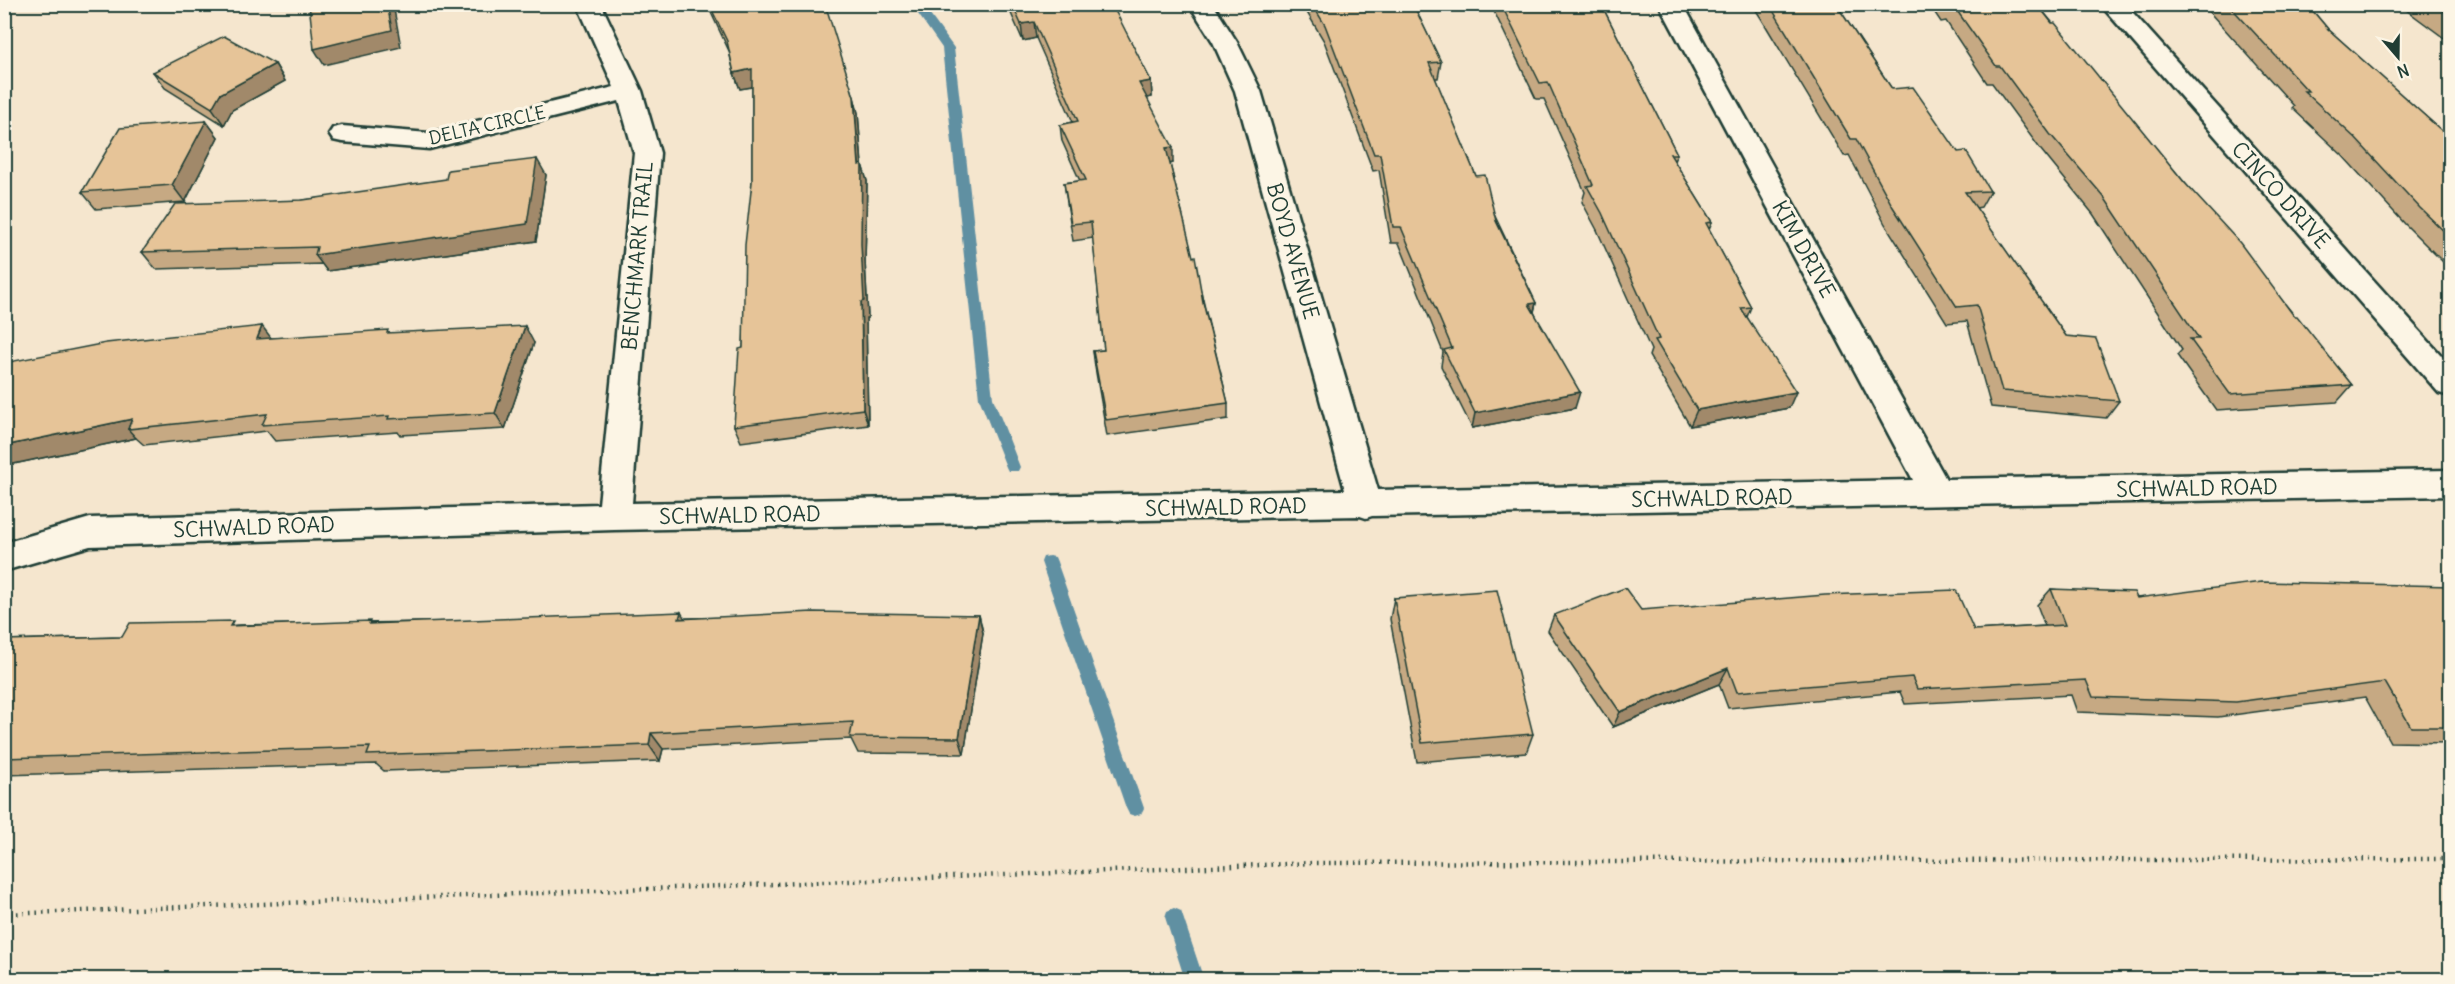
<svg xmlns="http://www.w3.org/2000/svg" width="2455" height="984" font-family="Delius,sans-serif">
	<rect width="100%" height="100%" fill="#f5e6ce"/>
	<filter id="ink" filterUnits="userSpaceOnUse"><feTurbulence type="fractalNoise" baseFrequency=".0167" numOctaves="2"/><feDisplacementMap in="SourceGraphic" scale="12" xChannelSelector="R" yChannelSelector="G"/><feConvolveMatrix kernelMatrix="1 2 1 2 8 2 1 2 1" color-interpolation-filters="sRGB"/></filter>
	<g filter="url(#ink)">
		<g fill="none" stroke-linecap="round" stroke-linejoin="round">
			<g fill="#6190a2" fill-rule="evenodd">
				<path d="M911 4H922L954 48 993 398 1020 467 1018 471H1008L1006 467 979 398 942 48Z"/>
				<path d="M1049 556 1055 557 1057 562 1144 808 1141 814 1135 816 1129 814 1126 808 1041 562 1043 557Z"/>
				<path d="M1174 908 1181 911 1204 980H1185L1165 917 1167 911Z"/>
			</g>
			<g stroke="#1f3d34" stroke-width="5">
				<g id="minor">
					<path d="M577 4H601L642 91 660 153 632 503 1345 490 1235 91 1213 42 1189 4H1213L1237 42 1261 91 1378 490 1913 480 1659 4H1683L1946 479 2450 470V496L1372 516 1366 518 1360 516 614 530 90 546 4 571V543L90 518 599 504 634 153 619 101 429 149 342 142 333 140 329 134 333 128 342 126 429 133 614 87Z"/>
					<path d="M2100 4H2125L2450 365V396L2439 393Z"/>
				</g>
			</g>
			<path stroke="#1f3d34" stroke-width="4.5" stroke-dasharray="1.5 5" stroke-linecap="butt" d="M4 914 1313 863 2450 859"/>
			<use href="#minor" fill="#fcf5e5" fill-rule="evenodd"/>
		</g>
		<g fill="#c6a983" stroke="#1f3d34" stroke-width="1.5">
			<path d="M707 4H823L854 97 858 113 862 165 867 181 865 261 868 318H866L868 425 741 442 734 426 743 348 752 182V87L740 89 734 73 729 51Z"/>
			<path d="M1007 4H1111L1151 81 1152 97 1147 98 1173 163 1170 164 1228 403V419L1107 436 1095 367 1093 351 1104 350 1093 238 1073 241 1064 183 1080 181 1062 141 1060 125 1073 122 1036 38 1023 41Z"/>
			<path d="M1302 4H1413L1441 62 1438 78H1435L1476 176 1536 303 1534 312 1575 408 1472 428 1441 366 1443 352 1399 243H1391L1379 170 1373 171 1324 41Z"/>
			<path d="M1492 4H1601L1677 154 1674 161 1712 222 1709 229 1751 307 1747 317 1789 408 1690 426 1649 356 1651 350 1597 230 1582 202 1585 192 1544 99H1536L1492 7Z"/>
			<path d="M1752 4H1836L1892 89 1958 152 1990 191 1981 207 1976 208 2066 336 2119 401 2106 418 1991 407 1967 321 1947 323 1885 224 1849 155 1844 156 1761 18Z"/>
			<path d="M1929 4H2037L2352 385 2337 402 2216 410 2177 355 2182 350 2093 214 2041 150 1992 83H1987L1946 21 1941 22Z"/>
			<path d="M2202 4H2307L2328 29 2451 139V270L2405 224 2342 155 2292 108 2294 106Z"/>
			<path d="M2398 4H2451V43Z"/>
			<path d="M275 64 285 81 232 110 224 125 165 88 153 72Z"/>
			<path d="M206 121 218 137 185 202 96 209 82 192Z"/>
			<path d="M546 175 536 241 327 271 322 264 156 269 142 252 303 200Z"/>
			<path d="M391 333 534 343 505 429 400 435 398 432 275 441 267 431 144 445 136 438 4 466 271 338Z"/>
			<path d="M2451 586V743L2390 742 2365 697 2218 717 2077 712 2071 695 1905 704 1900 692 1728 708 1719 684 1613 727 1548 631 1554 615 1641 610 1974 630 2045 626 2037 605 2051 589 2137 598Z"/>
			<path d="M1394 598 1533 734 1526 753 1417 762 1390 619Z"/>
			<path d="M979 615 983 633 964 754 858 753 851 739 663 749 660 761 384 771 376 764 4 775V640L122 637 237 625 685 618Z"/>
		</g>
		<g fill="#a1896a" stroke="#1f3d34" stroke-width="1.5">
			<path d="M387 4H393L401 47 324 65 314 49Z"/>
			<path d="M1034 22 1036 38 1023 41 1021 24Z"/>
			<path d="M275 64 285 81 232 110 224 125 212 108 220 94Z"/>
			<path d="M752 69 758 86 740 89 734 73Z"/>
			<path d="M1151 81 1152 97 1140 100 1139 83Z"/>
			<path d="M854 97 858 113 862 167V164L867 181 865 261 868 318H866L868 425 863 409 859 165Z"/>
			<path d="M206 121 218 137 185 202 172 185Z"/>
			<path d="M1173 147V163L1166 165V148Z"/>
			<path d="M537 159 546 175 536 241 327 271 315 255Z"/>
			<path d="M1536 303 1532 319 1529 304Z"/>
			<path d="M262 326 275 343 257 339Z"/>
			<path d="M525 326 534 343 505 429 495 413Z"/>
			<path d="M1580 392 1575 408 1472 428 1475 413Z"/>
			<path d="M1796 392 1789 408 1690 426 1697 410Z"/>
			<path d="M132 419 128 429 136 438 4 466V446Z"/>
			<path d="M681 612 691 630 679 619Z"/>
			<path d="M979 615 983 633 964 754 959 738Z"/>
			<path d="M1728 668 1719 684 1613 727 1620 712Z"/>
			<path d="M651 733 663 749 660 761 649 745Z"/>
		</g>
		<g fill="#e6c498" stroke="#1f3d34" stroke-width="1.5">
			<path d="M309 4H387L392 30 314 49Z"/>
			<path d="M709 4H823L828 13 854 97 859 165 862 164 861 244 864 301 861 302 863 409 734 426 739 349 743 348 745 245 752 182V69L734 73 727 41Z"/>
			<path d="M1012 4H1111L1119 18 1151 81 1139 83 1173 147 1166 148 1193 257 1195 256 1203 302 1228 403 1106 420 1093 351 1104 350 1091 222 1071 224 1064 183 1086 180 1060 125 1078 121 1034 22 1021 24Z"/>
			<path d="M1312 4H1413L1441 62 1429 63 1476 176 1485 175 1496 221 1536 303 1529 304 1580 392 1475 413 1444 350 1452 348 1401 227H1393L1380 154H1374L1325 25Z"/>
			<path d="M1501 4H1601L1677 154H1670L1712 222 1706 223 1751 307 1741 308 1796 392 1697 410 1655 340 1659 339 1602 213 1587 186 1593 185 1548 82 1540 83Z"/>
			<path d="M1769 4H1836L1892 89 1913 87 1958 152 1966 151 1990 191 1965 192 2066 336 2096 339 2119 401 2002 391 1977 305 1957 307 1893 207 1856 139H1851Z"/>
			<path d="M1949 4H2037L2052 23H2055L2184 182 2240 243 2294 316H2297L2352 385 2230 394 2190 339H2199L2104 197 2050 134 2000 66H1996L1953 5Z"/>
			<path d="M2228 4H2307L2328 29 2451 139V238L2420 208 2355 138 2304 91H2308Z"/>
			<path d="M2433 4H2451V17Z"/>
			<path d="M224 36 275 64 220 94 212 108 153 72Z"/>
			<path d="M206 121 172 185 82 192 120 128Z"/>
			<path d="M537 159 527 224 315 255 317 247 142 252 175 204 303 200 446 179 448 170Z"/>
			<path d="M262 326 257 339 388 330 387 333 525 326 495 413 388 419 389 416 262 425 267 414 128 429 132 419 4 446V363L106 343Z"/>
			<path d="M2262 582 2451 586V727H2411L2385 682 2236 702 2093 697 2086 680 1917 689 1912 677 1737 692 1728 668 1620 712 1554 615 1625 588 1641 610 1825 595 1956 590 1974 630 2065 625 2051 589 2134 592 2137 598Z"/>
			<path d="M1497 590 1533 734 1422 743 1394 598Z"/>
			<path d="M681 612 679 619 813 612 979 615 959 738 850 737 853 722 651 733 649 745 367 755 370 747 4 758V640L122 637 130 623 233 621 230 626 370 621 369 624Z"/>
		</g>
	</g>
	<g text-anchor="middle" dominant-baseline="central" stroke-width="6" stroke-linejoin="round" paint-order="stroke">
		<g font-size="18" fill="#1f3d34" stroke="#fcf5e5">
			<text transform="translate(487 125) rotate(-13)">DELTA CIRCLE</text>
		</g>
		<g font-size="21" fill="#1f3d34" stroke="#fcf5e5">
			<text transform="translate(2281 195) rotate(48)">CINCO DRIVE</text>
			<text transform="translate(1804 249) rotate(61)">KIM DRIVE</text>
			<text transform="translate(1293 251) rotate(74)">BOYD AVENUE</text>
			<text transform="translate(637 256) rotate(-85)">BENCHMARK TRAIL</text>
			<text transform="translate(2197 488) rotate(-1)">SCHWALD ROAD</text>
			<text transform="translate(1712 498) rotate(-1)">SCHWALD ROAD</text>
			<text transform="translate(1226 507) rotate(-1)">SCHWALD ROAD</text>
			<text transform="translate(740 515) rotate(-1)">SCHWALD ROAD</text>
			<text transform="translate(254 527) rotate(-2)">SCHWALD ROAD</text>
		</g>
	</g>
	<rect width="2455" height="984" fill="none" stroke="#fcf5e5" stroke-width="24"/>
	<rect x="12" y="12" width="2431" height="960" fill="none" stroke="#1f3d34" stroke-width="2" filter="url(#ink)"/>
	<g transform="translate(2398 57) rotate(160)" stroke="#fcf5e5" stroke-width="4.5" paint-order="stroke">
	<path d="M0-4.5L10 22L0 15L-10 22Z" fill="#1f3d34"/>
	<text y="-9" font-size="16" font-weight="bold" text-anchor="middle" fill="#1f3d34">N</text>
	</g>
</svg>
